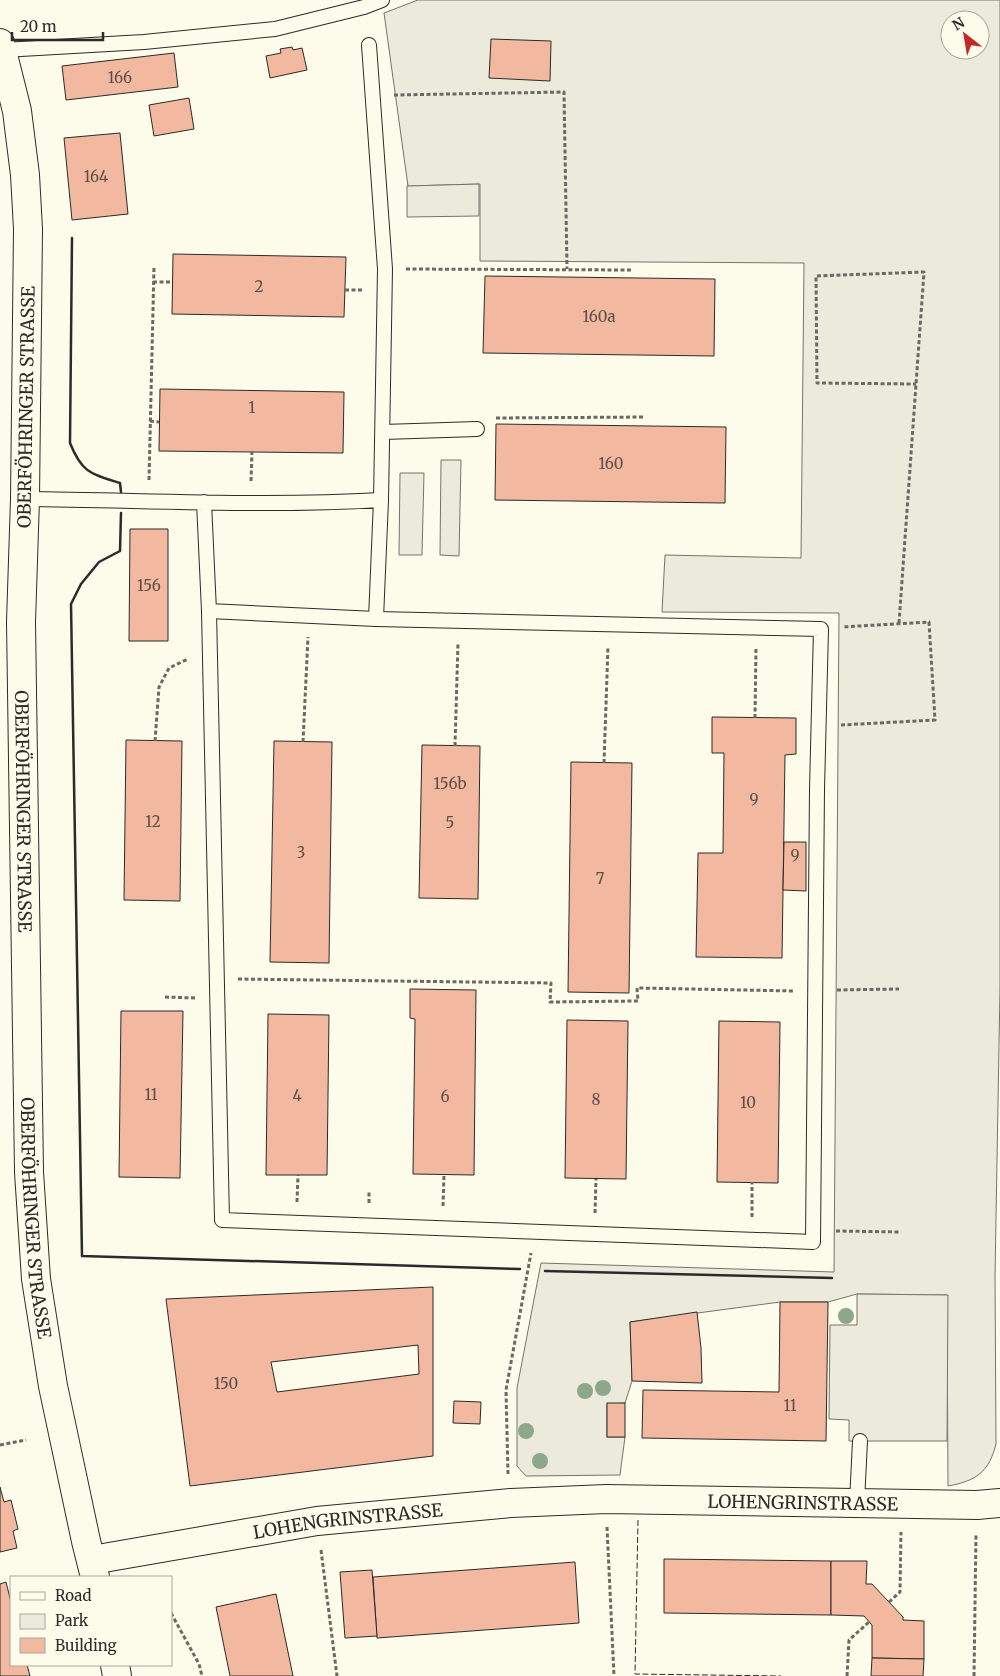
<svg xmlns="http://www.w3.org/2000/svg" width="1000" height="1676" font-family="Merriweather,serif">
	<rect width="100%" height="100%" fill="#fdfbea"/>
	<path fill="#ecebdb" stroke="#74746e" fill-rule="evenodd" d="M418 0H1000V988L995 1276 996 1444C989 1472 976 1481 948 1486L947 1295 857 1294 828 1302H780L630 1322 632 1381 625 1403 607 1404V1437H625L620 1475 526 1476 517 1466V1388L541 1263 834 1272 839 613 662 612 665 555 801 558 804 263 480 261V184L408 186 384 13ZM950 20H980V50H950Z"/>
	<g fill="#eceadb" stroke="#74746e">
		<path d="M479 184V216L407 217V186Z"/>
		<path d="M441 460H461L459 556 440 555Z"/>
		<path d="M400 473H424L422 555H399Z"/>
		<path d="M857 1294 948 1295 947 1441H849V1420L829 1419 830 1325H857Z"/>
	</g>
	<g fill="#f2b8a0" stroke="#2b2b2b" fill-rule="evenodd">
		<path d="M491 39 551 41 550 81 489 78Z"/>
		<path d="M292 47 293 50 302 48 307 70 270 78 266 56 281 53 280 49Z"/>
		<path d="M174 53 178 87 66 100 62 66Z"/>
		<path d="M189 98 194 129 154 136 149 105Z"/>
		<path d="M120 133 128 214 72 220 64 138Z"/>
		<path d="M173 254 346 257 344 317 172 314Z"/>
		<path d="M485 276 715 279 714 356 483 353Z"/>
		<path d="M160 389 344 392 343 453 159 451Z"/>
		<path d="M496 424 726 427 725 503 495 500Z"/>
		<path d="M130 529H168V641H129Z"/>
		<path d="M712 717 796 718V754L785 755 782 958 696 957 698 853H723L724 753H712Z"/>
		<path d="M126 740 182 741 180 901 124 900Z"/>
		<path d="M274 741 332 742 329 963 270 962Z"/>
		<path d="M422 745 480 746 478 899 419 898Z"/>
		<path d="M571 762 632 763 629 993 568 992Z"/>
		<path d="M784 842H806V891L783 890Z"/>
		<path d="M410 989 476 990 474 1175 413 1174 415 1019 410 1018Z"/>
		<path d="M121 1011H183L180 1178 119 1177Z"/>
		<path d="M268 1014 329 1015 327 1175H266Z"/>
		<path d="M567 1020 628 1021 626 1179 565 1178Z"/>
		<path d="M719 1021 780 1022 778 1183 717 1182Z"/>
		<path d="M433 1287V1456L190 1486 166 1299ZM418 1345 419 1374 277 1392 271 1362Z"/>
		<path d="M780 1302H828L826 1441 642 1438 643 1390 779 1392Z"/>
		<path d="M697 1312 701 1348 702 1383 632 1381 630 1322Z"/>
		<path d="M454 1401 481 1402 480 1424 453 1423Z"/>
		<rect x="607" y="1403" width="18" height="34"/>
		<path d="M0 1487 4 1502 11 1500 18 1529 13 1531 17 1548 0 1552Z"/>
		<path d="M664 1559 831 1561V1615L664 1613Z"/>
		<path d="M831 1561H867L866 1584H872L903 1617V1620L924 1621V1659L872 1658V1625L864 1616 831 1615Z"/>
		<path d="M575 1562 579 1623 377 1638 373 1577Z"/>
		<path d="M372 1570 377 1636 345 1638 340 1572Z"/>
		<path d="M6 1582 11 1602V1665H27L30 1676H0V1584Z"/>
		<path d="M276 1594 293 1676H230L216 1607Z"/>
		<path d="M872 1658 924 1659 923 1676H871Z"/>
	</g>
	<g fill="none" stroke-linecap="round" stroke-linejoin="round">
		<g stroke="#2b2b2b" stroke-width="16">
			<g id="service">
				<path d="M369 45 385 269 381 500"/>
				<path d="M3 50 144 42 275 29 364 7 382 0"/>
				<path d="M383 432 477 429"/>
				<path d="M25 499C144 500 263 507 381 500L376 619 209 611 204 502"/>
				<path d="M209 611 222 1220 813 1242 817 789 821 629 376 619"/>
				<path d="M857 1502 860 1441"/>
			</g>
		</g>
		<g stroke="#2b2b2b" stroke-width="30">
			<g id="minor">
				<path id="s1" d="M92 1560 317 1521 511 1503 606 1499 977 1505 1000 1503"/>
			</g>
		</g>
		<g stroke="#2b2b2b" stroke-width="30">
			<g id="secondary">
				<path id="s2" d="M0 43 17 111 25 175 28 229 25 499 21 622 29 1172 36 1279 53 1386 86 1541 95 1577"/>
				<path d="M115 1665 117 1676"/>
			</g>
		</g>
		<g stroke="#6a6964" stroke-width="3" stroke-dasharray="4 2.5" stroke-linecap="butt">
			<path d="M394 95 564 92 567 269"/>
			<path d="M406 269 633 270"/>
			<path d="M153 282H172"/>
			<path d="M345 290H362"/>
			<path d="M496 418 645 417"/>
			<path d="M150 421 159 422"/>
			<path d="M149 480 154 267"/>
			<path d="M251 481 252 452"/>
			<path d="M899 623 924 272 816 276 817 383 916 384"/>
			<path d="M755 718 756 648"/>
			<path d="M841 725 935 720 929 622 842 627"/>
			<path d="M155 741 159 687 169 668 188 659"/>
			<path d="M303 742 308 637"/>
			<path d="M455 746 458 643"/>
			<path d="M604 763 608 646"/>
			<path d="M238 979 551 983 550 1002 638 1001 637 988 793 991"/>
			<path d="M837 990 899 989"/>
			<path d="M165 997 196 998"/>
			<path d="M297 1202 298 1175"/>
			<path d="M369 1203V1191"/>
			<path d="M443 1206 444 1175"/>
			<path d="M595 1213 596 1179"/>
			<path d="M752 1217V1182"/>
			<path d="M836 1231 900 1232"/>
			<path d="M0 1445 26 1440"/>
			<path d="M508 1474 506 1390 531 1253"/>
			<path d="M607 1527 614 1676"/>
			<path d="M321 1550 337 1676"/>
			<path d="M889 1602 900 1592 901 1532"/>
			<path d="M171 1613 199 1664 202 1676"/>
			<path d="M847 1676 849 1640 869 1622"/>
			<path d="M974 1676 976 1533"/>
		</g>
		<use href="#service" stroke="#fdfbea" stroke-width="14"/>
		<use href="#minor" stroke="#fdfbea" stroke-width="28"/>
		<use href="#secondary" stroke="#fdfbea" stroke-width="28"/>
		<path stroke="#2b2b2b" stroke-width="1" stroke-dasharray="6 2.5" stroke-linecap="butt" d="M638 1520 635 1674 781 1676"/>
		<g stroke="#2b2b2b" stroke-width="2.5">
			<path d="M72 238 70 443C82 473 91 474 120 483L121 492"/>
			<path d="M121 513 120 551 99 562 81 584 71 604 82 1256 520 1269"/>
			<path d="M545 1271 832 1278"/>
		</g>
	</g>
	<g fill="#8ea78a">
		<circle cx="846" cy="1316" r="8"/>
		<circle cx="603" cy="1388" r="8"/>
		<circle cx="585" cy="1391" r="8"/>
		<circle cx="526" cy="1431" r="8"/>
		<circle cx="540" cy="1461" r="8"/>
	</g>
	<g text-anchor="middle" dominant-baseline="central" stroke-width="4" stroke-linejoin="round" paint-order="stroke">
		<g font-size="15" fill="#5d4e48">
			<text x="120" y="77">166</text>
			<text x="96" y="176">164</text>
			<text x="259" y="286">2</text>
			<text x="599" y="316">160a</text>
			<text x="252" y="407">1</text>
			<text x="611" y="463">160</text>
			<text x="149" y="585">156</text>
			<text x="450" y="783">156b</text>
			<text x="754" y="799">9</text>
			<text x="153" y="821">12</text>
			<text x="450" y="822">5</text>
			<text x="301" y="852">3</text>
			<text x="795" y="855">9</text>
			<text x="600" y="878">7</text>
			<text x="151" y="1094">11</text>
			<text x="297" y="1095">4</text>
			<text x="445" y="1096">6</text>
			<text x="596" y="1099">8</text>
			<text x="748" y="1102">10</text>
			<text x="226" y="1383">150</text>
			<text x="790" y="1405">11</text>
		</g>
		<g font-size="18" fill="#2b2b2b" stroke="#fdfbea">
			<text transform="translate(26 407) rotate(-89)">OBERFÖHRINGER STRASSE</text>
			<text stroke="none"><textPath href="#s2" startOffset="771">OBERFÖHRINGER STRASSE</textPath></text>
			<text stroke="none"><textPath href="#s2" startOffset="1178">OBERFÖHRINGER STRASSE</textPath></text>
			<text stroke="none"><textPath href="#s1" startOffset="715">LOHENGRINSTRASSE</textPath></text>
			<text stroke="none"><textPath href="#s1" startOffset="259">LOHENGRINSTRASSE</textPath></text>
		</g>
	</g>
	<rect x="10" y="1576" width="162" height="90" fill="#fdfbea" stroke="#a9a89e"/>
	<rect x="20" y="1592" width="25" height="8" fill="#fdfbea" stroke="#a9a89e"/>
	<text x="55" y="1601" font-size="15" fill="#2b2b2b">Road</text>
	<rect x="20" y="1614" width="25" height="15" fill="#ecebdb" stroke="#a9a89e"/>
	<text x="55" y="1626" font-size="15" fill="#2b2b2b">Park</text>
	<rect x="20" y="1638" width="25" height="15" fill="#f2b8a0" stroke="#a9a89e"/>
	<text x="55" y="1651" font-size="15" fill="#2b2b2b">Building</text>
	<g transform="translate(965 35) rotate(329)"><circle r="24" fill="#fdfbea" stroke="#a9a89e"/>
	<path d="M0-4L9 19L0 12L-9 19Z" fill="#c62828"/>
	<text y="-8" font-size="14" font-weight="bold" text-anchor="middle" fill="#2b2b2b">N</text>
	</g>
	<path d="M12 32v8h91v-8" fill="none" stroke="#2b2b2b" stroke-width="2.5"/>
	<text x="20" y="32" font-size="15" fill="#2b2b2b" stroke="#fdfbea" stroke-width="4" paint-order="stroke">20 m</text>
</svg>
